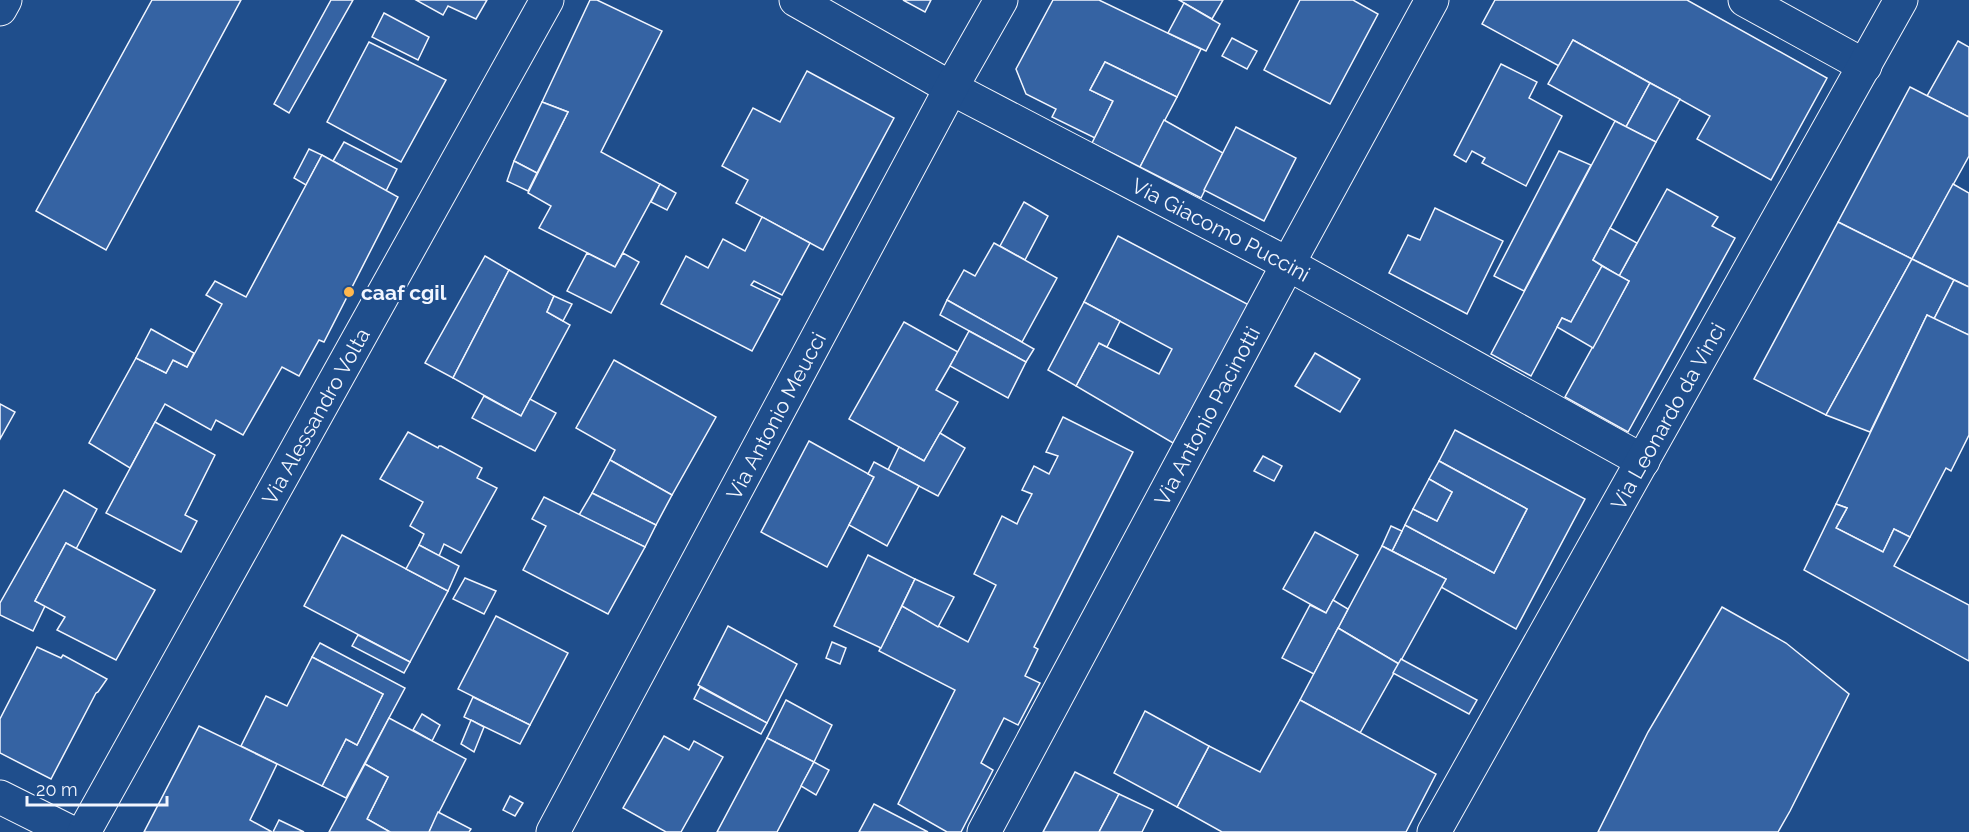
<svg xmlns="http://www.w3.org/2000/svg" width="1969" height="832" font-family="Raleway,sans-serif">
	<rect width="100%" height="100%" fill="#1f4e8c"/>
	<g fill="#3563a3" stroke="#f2f6ff" stroke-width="1.5">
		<path d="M152 0H241L106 250 36 211Z"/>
		<path d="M331 0H353L289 113 274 104Z"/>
		<path d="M416 0H487L476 19 448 6 443 15Z"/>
		<path d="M590 0H597L662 31 601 152 660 184 615 267 539 228 551 206 528 193 568 112 542 102Z"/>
		<path d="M903 0H931L925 12Z"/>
		<path d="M1053 0H1099L1201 49 1177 97 1105 62 1090 90 1113 101 1095 138 1052 117 1056 109 1026 94 1016 69Z"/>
		<path d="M1179 0H1223L1212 19Z"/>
		<path d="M1300 0H1353L1378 14 1330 104 1264 70Z"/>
		<path d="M1495 0H1687L1827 78 1771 180 1697 139 1710 116 1573 40 1559 66 1482 24Z"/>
		<path d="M1184 3 1220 24 1206 51 1168 33Z"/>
		<path d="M384 13 429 37 418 60 372 37Z"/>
		<path d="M1232 38 1257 51 1247 69 1222 56Z"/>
		<path d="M1573 40 1650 83 1626 127 1548 84Z"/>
		<path d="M1958 41 1969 47V117L1927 96Z"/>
		<path d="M369 42 446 80 401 162 327 122Z"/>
		<path d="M1105 62 1177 97 1140 167 1092 143 1113 101 1090 90Z"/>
		<path d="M1501 64 1537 82 1529 98 1562 116 1526 186 1482 163 1485 158 1472 151 1466 162 1454 155Z"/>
		<path d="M807 71 894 118 823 250 736 203 748 180 722 166 753 108 780 122Z"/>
		<path d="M1650 83 1680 99 1656 142 1626 127Z"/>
		<path d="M1910 87 1969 117V156L1912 259 1838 222Z"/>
		<path d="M542 102 568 112 537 173 514 161Z"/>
		<path d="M1164 120 1223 153 1201 198 1140 167Z"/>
		<path d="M1615 121 1656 142 1593 260 1602 266 1571 322 1562 318 1531 376 1491 354Z"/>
		<path d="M1236 127 1296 158 1264 221 1204 190Z"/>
		<path d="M344 142 397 169 386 191 333 161Z"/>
		<path d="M309 149 322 155 306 185 294 178Z"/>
		<path d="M1559 151 1591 165 1524 291 1494 276Z"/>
		<path d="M322 155 398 197 324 342 319 340 299 376 282 367 243 435 216 420 211 430 165 404 130 468 89 443 136 358 166 373 173 360 187 367 222 304 206 295 215 281 246 297Z"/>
		<path d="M514 161 537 173 528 191 507 181Z"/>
		<path d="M660 184 676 193 667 210 651 202Z"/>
		<path d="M1953 184 1969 193V287L1912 259Z"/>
		<path d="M1667 189 1718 217 1712 226 1735 238 1628 432 1565 397 1629 281 1619 276Z"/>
		<path d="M1024 202 1048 216 1025 260 1000 246Z"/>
		<path d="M1435 208 1503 241 1467 314 1389 273 1408 235 1420 240Z"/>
		<path d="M762 217 810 243 782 295 754 281 751 285 780 299 752 351 661 304 686 256 708 268 723 239 745 251Z"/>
		<path d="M1838 222 1912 259 1826 415 1754 379Z"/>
		<path d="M1610 228 1637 243 1619 276 1593 260Z"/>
		<path d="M1118 236 1249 305 1173 443 1076 386 1099 343 1159 374 1172 349 1084 302Z"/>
		<path d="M994 243 1057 278 1022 342 947 300 964 270 975 276Z"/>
		<path d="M587 253 615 267 623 253 639 262 611 313 567 291Z"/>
		<path d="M485 256 509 270 453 378 425 363Z"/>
		<path d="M1912 259 1954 280 1934 319 1927 315 1870 432 1826 415Z"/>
		<path d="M1602 266 1629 281 1593 348 1557 327 1562 318 1571 322Z"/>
		<path d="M509 270 554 296 547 312 570 325 521 416 453 378Z"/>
		<path d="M1954 280 1969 287V335L1934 319Z"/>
		<path d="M554 296 572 304 563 321 547 312Z"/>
		<path d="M947 300 1034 349 1026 362 940 315Z"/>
		<path d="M1084 302 1120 321 1107 347 1099 343 1076 386 1048 370Z"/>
		<path d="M1927 315 1969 335V435L1951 471 1946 468 1910 537 1894 529 1883 552 1836 528 1847 508 1836 504Z"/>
		<path d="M904 322 958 352 936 390 958 402 924 461 849 419Z"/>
		<path d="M151 329 194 353 187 367 173 360 166 373 136 358Z"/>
		<path d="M969 331 1026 362 1008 398 950 366Z"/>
		<path d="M1315 353 1360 379 1340 412 1295 386Z"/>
		<path d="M614 360 716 417 672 495 610 460 615 450 576 428Z"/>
		<path d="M484 396 521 416 530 399 556 413 535 451 472 418Z"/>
		<path d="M0 404 15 412 0 439Z"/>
		<path d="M1063 417 1133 452 1034 647 1038 649 1025 676 1040 683 1018 725 1004 718 981 763 993 770 961 832H947L898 804 955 690 879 651 902 606 968 642 996 585 974 574 1002 516 1017 524 1020 517 1032 494 1022 490 1034 466 1049 474 1058 456 1046 452Z"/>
		<path d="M155 422 215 455 185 515 197 521 181 552 106 513Z"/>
		<path d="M1455 430 1585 499 1516 629 1441 587 1446 579 1392 551 1405 525 1494 573 1527 509 1439 461Z"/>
		<path d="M408 432 438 448 439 446H441L482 468 477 478 497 488 461 553 444 544 439 556 419 545 424 534 410 526 423 502 380 479Z"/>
		<path d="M940 433 965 448 938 496 888 470 899 447 924 461Z"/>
		<path d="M809 441 874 477 827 567 761 532Z"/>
		<path d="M1263 456 1282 466 1274 481 1254 471Z"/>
		<path d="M610 460 672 495 656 525 592 493Z"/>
		<path d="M1439 461 1527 509 1494 573 1405 525 1413 509 1437 521 1452 492 1429 479Z"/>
		<path d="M874 462 919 486 887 546 849 525 874 477 868 474Z"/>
		<path d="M1429 479 1452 492 1437 521 1413 509Z"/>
		<path d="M64 490 97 509 76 549 66 543 35 601 45 606 33 631 0 615V603Z"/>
		<path d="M592 493 656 525 645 547 579 515Z"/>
		<path d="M544 497 645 547 608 614 523 570 546 526 532 519Z"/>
		<path d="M1836 504 1847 508 1836 528 1883 552 1894 529 1910 537 1894 566 1969 605V661L1804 570Z"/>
		<path d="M1391 526 1402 531 1392 551 1382 546Z"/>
		<path d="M1315 532 1358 555 1326 613 1283 589Z"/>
		<path d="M342 535 448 591 410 662 304 606Z"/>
		<path d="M66 543 155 590 116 660 57 630 65 617 35 601Z"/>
		<path d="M419 545 459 566 448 591 406 569Z"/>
		<path d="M1382 546 1446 579 1399 664 1338 628Z"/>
		<path d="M868 555 915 579 881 648 834 626Z"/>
		<path d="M465 578 496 591 484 614 453 599Z"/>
		<path d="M915 579 954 597 938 627 902 606Z"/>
		<path d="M1333 600 1348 609 1314 674 1282 658 1310 605 1326 613Z"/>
		<path d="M1722 607 1786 643 1849 694 1790 811 1778 832H1598L1648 732Z"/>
		<path d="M496 616 568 653 530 725 458 689Z"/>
		<path d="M728 626 797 664 767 723 698 685Z"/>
		<path d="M1338 628 1399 664 1360 733 1300 700Z"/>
		<path d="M358 635 410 662 404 673 352 646Z"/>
		<path d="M832 642 846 648 840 664 826 658Z"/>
		<path d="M320 643 405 688 346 798 322 786 346 739 357 745 383 694 312 657Z"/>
		<path d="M37 647 61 658 63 655 107 679 98 692 96 693 51 779 0 753V719Z"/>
		<path d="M312 657 383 694 357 745 346 739 322 786 241 746 266 696 287 706Z"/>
		<path d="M1401 659 1477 700 1469 714 1393 673Z"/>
		<path d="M700 687 767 723 761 734 694 699Z"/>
		<path d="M473 697 530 725 520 744 464 717Z"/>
		<path d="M786 700 832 725 814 762 767 738Z"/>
		<path d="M1300 700 1436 774 1406 832H1222L1177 807 1209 746 1260 772Z"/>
		<path d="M1145 711 1209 746 1177 807 1114 773Z"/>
		<path d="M422 714 440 725 432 741 413 730Z"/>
		<path d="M389 718 466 759 429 832H390L367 819 388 777 365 764Z"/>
		<path d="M471 720 484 727 474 752 461 744Z"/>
		<path d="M199 726 277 764 250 820 272 832H144Z"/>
		<path d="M664 736 689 750 694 741 723 757 681 832H666L623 808Z"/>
		<path d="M767 738 814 762 777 832H717Z"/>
		<path d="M814 762 829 770 816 795 801 786Z"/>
		<path d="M365 764 388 777 367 819 390 832H329Z"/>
		<path d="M1075 772 1119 794 1099 832H1043Z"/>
		<path d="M1119 794 1153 810 1142 832H1099Z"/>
		<path d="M510 796 523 803 515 816 503 810Z"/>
		<path d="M874 804 928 832H859Z"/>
		<path d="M438 812 471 829 469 832H429Z"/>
		<path d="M279 820 304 832H273Z"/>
	</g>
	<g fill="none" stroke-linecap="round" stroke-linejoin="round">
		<g stroke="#f2f6ff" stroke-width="35">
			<g id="minor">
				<path id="s1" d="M796 0 951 88 1288 264 1643 461"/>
				<path d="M1745 0 1865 66"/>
				<path d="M0 9 5 0"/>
				<path d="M0 797 70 832"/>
				<path id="s2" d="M84 832 547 0"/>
				<path id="s3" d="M553 832 951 88 1001 0"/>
				<path id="s4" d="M984 832 1288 264 1432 0"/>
				<path id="s5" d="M1434 832 1901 0"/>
			</g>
		</g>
		<use href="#minor" stroke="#1f4e8c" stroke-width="33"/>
	</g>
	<circle fill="#ffb74d" stroke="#1f4e8c" stroke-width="2" cx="349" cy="292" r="6"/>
	<g text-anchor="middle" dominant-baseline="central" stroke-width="4.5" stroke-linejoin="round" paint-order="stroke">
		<g font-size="21" fill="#f2f6ff" stroke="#1f4e8c">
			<text stroke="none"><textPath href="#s1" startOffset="483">Via Giacomo Puccini</textPath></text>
			<text stroke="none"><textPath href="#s3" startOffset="472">Via Antonio Meucci</textPath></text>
			<text stroke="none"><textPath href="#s4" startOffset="472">Via Antonio Pacinotti</textPath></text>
			<text stroke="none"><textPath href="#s2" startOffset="476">Via Alessandro Volta</textPath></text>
			<text stroke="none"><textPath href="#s5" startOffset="477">Via Leonardo da Vinci</textPath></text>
		</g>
		<g font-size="21" font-weight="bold" fill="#f2f6ff" stroke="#1f4e8c" text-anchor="start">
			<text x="361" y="292">caaf cgil</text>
		</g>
	</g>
	<path d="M27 796v9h140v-9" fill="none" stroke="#f2f6ff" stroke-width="3"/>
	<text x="36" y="796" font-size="18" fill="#f2f6ff" stroke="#1f4e8c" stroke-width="4.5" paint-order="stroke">20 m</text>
</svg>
